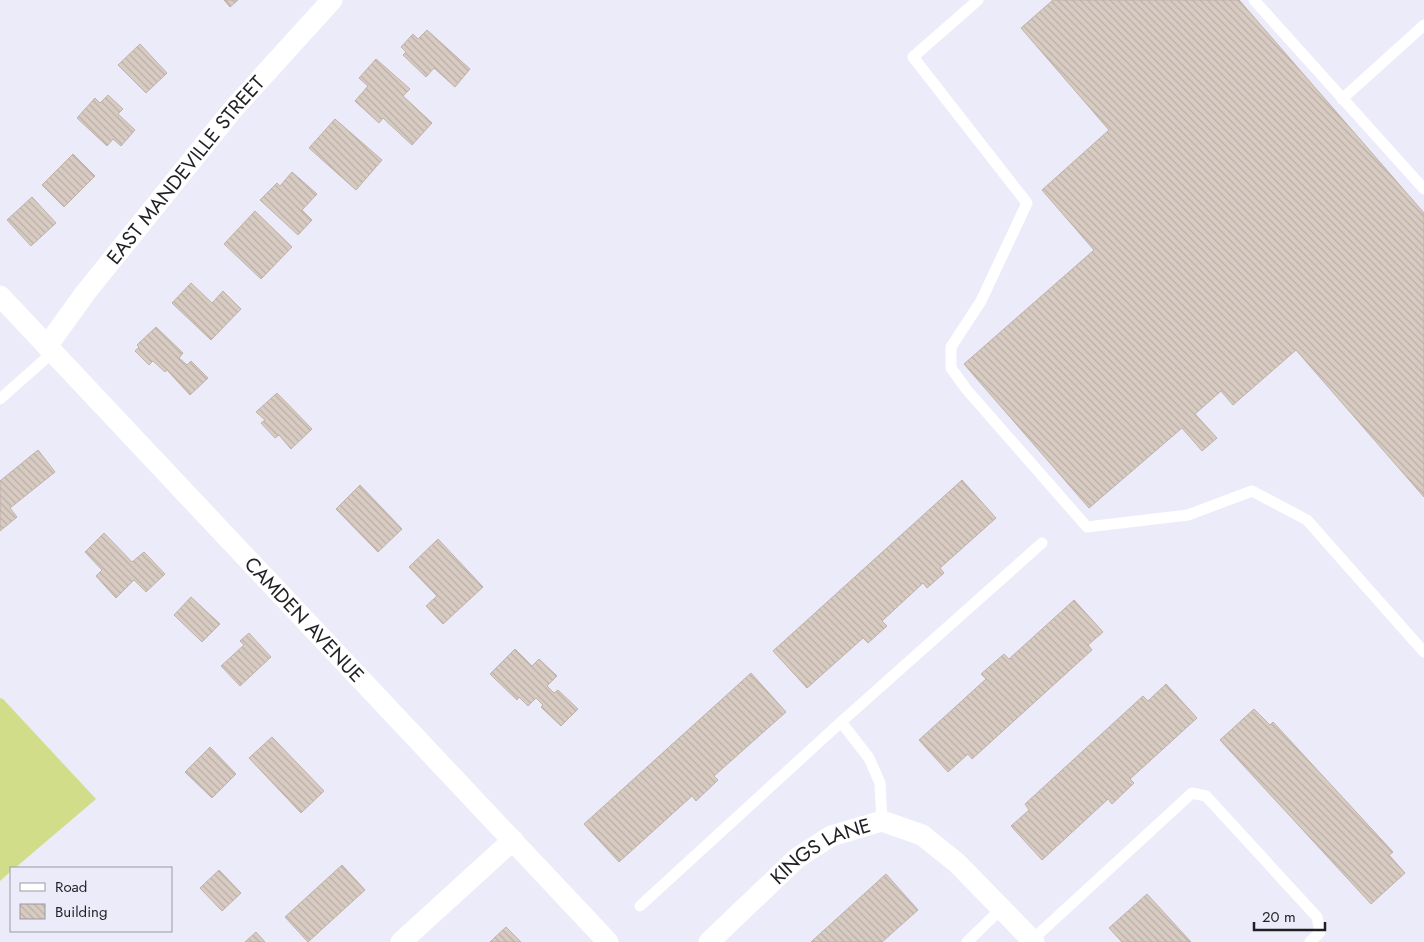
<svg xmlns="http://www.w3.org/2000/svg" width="1424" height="942" font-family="Jost,sans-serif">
	<defs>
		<pattern id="building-back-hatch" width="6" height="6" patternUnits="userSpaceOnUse" patternTransform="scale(1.25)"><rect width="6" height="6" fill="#d8cbc2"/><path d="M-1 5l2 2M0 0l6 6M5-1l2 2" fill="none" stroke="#b9aea7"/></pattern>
	</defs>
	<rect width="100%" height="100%" fill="#ecebfa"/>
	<path fill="#d1dd89" d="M0 698 3 699 96 799 15 868H11V871L0 881Z"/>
	<g fill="url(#building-back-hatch)" stroke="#bfb2a9">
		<path d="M224 0H238L230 7Z"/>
		<path d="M1053 0H1239L1424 213V497L1296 350 1233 405 1221 391 1195 414 1217 438 1202 451 1182 428 1089 508 964 364 1094 250 1042 190 1109 130 1021 28Z"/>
		<path d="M427 30 470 69 455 87 434 68 426 77 403 55 406 52 401 47 413 34 418 39Z"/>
		<path d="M140 44 167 73 146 93 118 65Z"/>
		<path d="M376 59 410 89 403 96 432 123 412 145 383 118 379 123 355 101 368 86 359 78Z"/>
		<path d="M108 95 123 109 118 114 135 130 121 146 113 139 107 146 77 118 95 98 100 103Z"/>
		<path d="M335 119 382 160 356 190 309 148Z"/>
		<path d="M73 154 95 176 64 207 42 185Z"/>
		<path d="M292 172 317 194 302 210 312 220 298 235 260 200 277 183 280 186Z"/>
		<path d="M32 197 56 223 31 246 7 220Z"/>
		<path d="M255 211 292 247 261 279 224 244Z"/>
		<path d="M191 283 212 303 223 291 241 309 211 340 172 303Z"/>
		<path d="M156 327 183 353 179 358 187 365 191 361 208 378 190 395 167 370 165 372 153 361 149 365 135 351 139 347 137 345Z"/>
		<path d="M277 393 312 429 291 449 279 435 275 438 261 423 265 420 256 412Z"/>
		<path d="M38 450 55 472 10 508 17 517 0 531V481Z"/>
		<path d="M962 480 996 518 940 568 944 573 927 588 923 583 882 621 887 626 868 643 863 638 807 688 773 651Z"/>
		<path d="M360 485 402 529 378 552 336 509Z"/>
		<path d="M104 533 132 562 144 552 165 574 146 592 134 580 116 598 96 576 102 570 85 552Z"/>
		<path d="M438 539 483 587 443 624 426 606 437 596 409 567Z"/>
		<path d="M191 597 220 624 202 642 174 615Z"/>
		<path d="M1074 600 1103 632 1088 645 1092 650 972 759 968 754 948 772 919 740 986 679 981 674 1004 654 1009 659Z"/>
		<path d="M249 633 271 657 240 686 221 666 244 645 240 641Z"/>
		<path d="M515 649 532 666 539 659 557 676 547 686 554 693 558 690 578 709 561 726 541 707 543 705 536 698 528 706 519 697 517 700 490 674Z"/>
		<path d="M751 673 786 712 714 776 718 780 696 801 692 796 619 862 584 824Z"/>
		<path d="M1166 684 1197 718 1130 779 1134 783 1112 804 1108 799 1042 860 1011 826 1029 810 1025 804 1143 696 1148 701Z"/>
		<path d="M1254 709 1270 725 1273 722 1393 852 1389 855 1405 873 1371 904 1220 740Z"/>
		<path d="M272 737 324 791 301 813 249 758Z"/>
		<path d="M210 747 236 774 212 798 185 772Z"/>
		<path d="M342 865 365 890 308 942 285 917Z"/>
		<path d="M219 870 241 893 222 911 200 888Z"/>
		<path d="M886 874 918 910 882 942H811Z"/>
		<path d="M1147 894 1191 942H1122L1109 928Z"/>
		<path d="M506 927 521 942H490Z"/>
		<path d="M256 932 265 942H245Z"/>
	</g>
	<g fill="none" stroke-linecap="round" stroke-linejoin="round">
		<g stroke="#fff" stroke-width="11">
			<path d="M978 0 913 57 1027 203 981 301 951 347V368L967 390 1087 527 1188 515 1252 491 1307 520 1424 652"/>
			<path d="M1254 0 1424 189"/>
			<path d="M1342 99 1424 25"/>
			<path d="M0 399 52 353"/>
			<path d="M882 821 880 783 869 758 841 722 1042 543"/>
			<path d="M640 906 841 722"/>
			<path d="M1032 940 1192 793 1206 796 1317 917 1320 932 1310 942"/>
			<path d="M967 942 1001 909"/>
		</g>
		<g stroke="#fff" stroke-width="21">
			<path id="s1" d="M0 296 608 942"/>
			<path id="s2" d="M47 346 86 292 234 108 332 0"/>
			<path d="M401 942 513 840"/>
			<path id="s3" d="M709 942 797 858 831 836 882 821 922 835 957 863 1034 942"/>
		</g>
	</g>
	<g text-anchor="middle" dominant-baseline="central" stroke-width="4.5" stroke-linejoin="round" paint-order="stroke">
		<g font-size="20" fill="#201f24" stroke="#ecebfa">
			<text stroke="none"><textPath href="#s2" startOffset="224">EAST MANDEVILLE STREET</textPath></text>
			<text stroke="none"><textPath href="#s1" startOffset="444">CAMDEN AVENUE</textPath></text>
			<text stroke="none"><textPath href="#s3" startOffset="146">KINGS LANE</textPath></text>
		</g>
	</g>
	<rect x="10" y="867" width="162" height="65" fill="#ecebfa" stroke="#9a99a4"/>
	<rect x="20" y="883" width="25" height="8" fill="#ffffff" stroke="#9a99a4"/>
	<text x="55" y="892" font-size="15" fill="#201f24">Road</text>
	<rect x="20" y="904" width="25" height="15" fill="url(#building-back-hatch)" stroke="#9a99a4"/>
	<text x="55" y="917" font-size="15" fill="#201f24">Building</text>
	<path d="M1254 922v8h71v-8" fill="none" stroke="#201f24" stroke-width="2.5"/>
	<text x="1262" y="922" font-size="15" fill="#201f24" stroke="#ecebfa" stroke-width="4" paint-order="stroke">20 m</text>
</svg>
